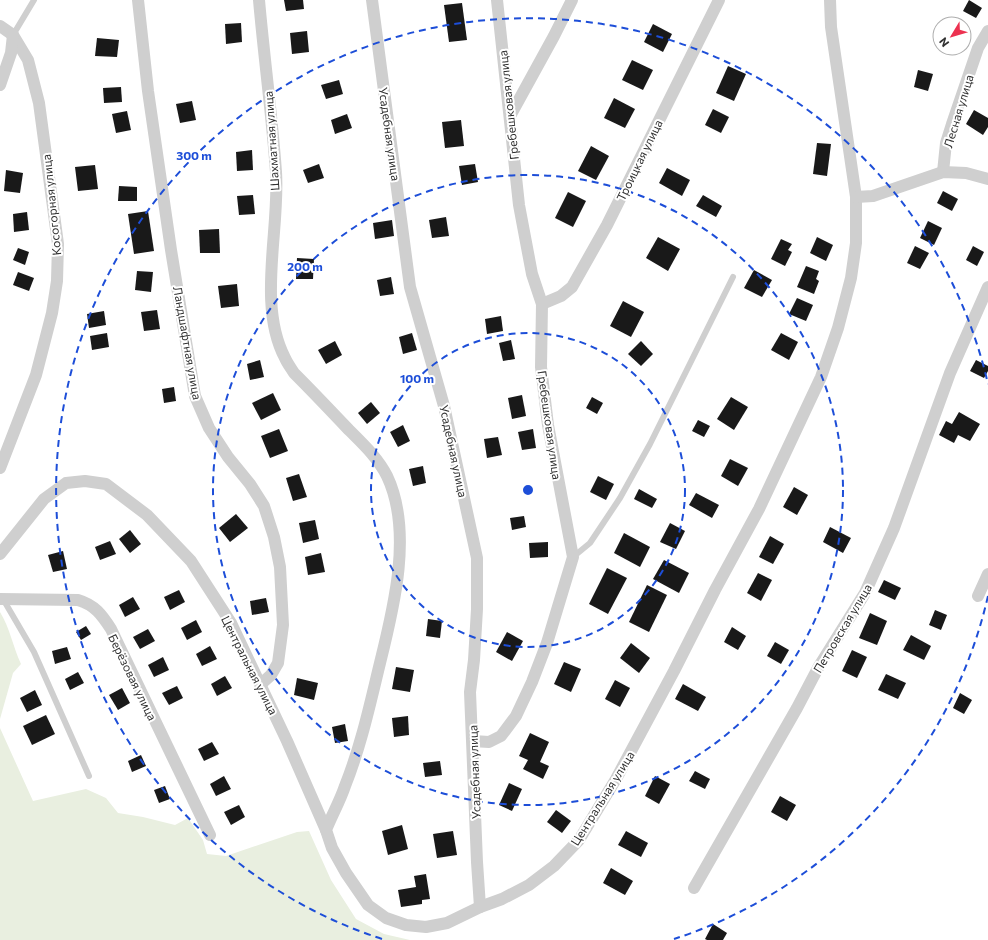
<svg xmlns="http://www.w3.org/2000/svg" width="988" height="940" font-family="Commissioner,sans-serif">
	<rect width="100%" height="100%" fill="#fff"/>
	<g fill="#e9efe0">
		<path d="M0 612C10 628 13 647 21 664L13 673 0 719Z"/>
		<path d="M0 728 33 801 86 789 106 798 118 813 143 817 175 825 188 818 203 840 207 854 226 856 297 832 309 831 331 880 356 919 384 934 410 940H0Z"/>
	</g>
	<g fill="#191919">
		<path d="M284 0H303L304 9 286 11Z"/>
		<path d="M969 0 982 8 976 18 963 11Z"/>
		<path d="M462 3 467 40 449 42 444 5Z"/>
		<path d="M241 23 242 42 226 44 225 24Z"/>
		<path d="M653 24 672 34 663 52 644 42Z"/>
		<path d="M307 31 309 52 292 54 290 33Z"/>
		<path d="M97 38 119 40 117 57 95 56Z"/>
		<path d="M632 60 653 70 643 90 622 80Z"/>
		<path d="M728 66 746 74 734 101 716 93Z"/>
		<path d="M918 70 933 74 928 91 914 87Z"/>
		<path d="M339 80 343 94 326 99 321 85Z"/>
		<path d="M121 87 122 102 104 103 103 88Z"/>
		<path d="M614 98 635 109 625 128 604 118Z"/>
		<path d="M192 101 196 120 180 123 176 104Z"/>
		<path d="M713 109 729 117 721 133 705 125Z"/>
		<path d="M974 110 988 118V127L983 135 966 124Z"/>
		<path d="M127 111 131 130 116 133 112 114Z"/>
		<path d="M347 114 352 128 335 134 331 120Z"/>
		<path d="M461 120 464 146 445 148 442 122Z"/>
		<path d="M817 143 831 144 827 176 813 174Z"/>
		<path d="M591 146 609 156 596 180 578 171Z"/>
		<path d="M252 150 253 170 237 171 236 152Z"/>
		<path d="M319 164 324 178 308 183 303 170Z"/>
		<path d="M475 164 478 182 462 185 459 166Z"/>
		<path d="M95 165 98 189 78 191 75 167Z"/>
		<path d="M667 168 690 180 682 196 659 183Z"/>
		<path d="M6 170 23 173 20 193 4 191Z"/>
		<path d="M119 186 137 187V201H118Z"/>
		<path d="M943 191 958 199 952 211 937 203Z"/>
		<path d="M568 192 586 201 573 227 555 218Z"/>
		<path d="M253 195 255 214 239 215 237 196Z"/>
		<path d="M703 195 722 206 716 217 696 206Z"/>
		<path d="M148 211 154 251 134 254 128 214Z"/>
		<path d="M27 212 29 230 14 232 13 214Z"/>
		<path d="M446 217 449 236 432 238 429 220Z"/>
		<path d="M392 220 394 236 375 239 373 223Z"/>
		<path d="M928 221 942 228 934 245 920 238Z"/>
		<path d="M219 229 220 253H200L199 230Z"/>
		<path d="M658 237 680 249 668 271 646 258Z"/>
		<path d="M817 237 833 245 826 261 810 253Z"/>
		<path d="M781 239 792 244 788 250 792 252 785 266 771 259Z"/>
		<path d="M915 246 929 253 920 269 907 263Z"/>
		<path d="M973 246 984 252 977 266 966 260Z"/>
		<path d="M18 248 29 252 25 265 13 260Z"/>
		<path d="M297 258 314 259 313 279H296Z"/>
		<path d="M806 266 819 271 816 279 819 281 814 294 797 287Z"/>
		<path d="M754 270 772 280 762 297 744 288Z"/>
		<path d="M137 271 153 272 151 292 135 290Z"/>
		<path d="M18 272 34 278 29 291 13 285Z"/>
		<path d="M391 277 394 294 380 296 377 280Z"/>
		<path d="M237 284 239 306 221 308 218 286Z"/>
		<path d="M797 298 813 305 806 321 789 314Z"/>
		<path d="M623 301 644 312 631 337 610 326Z"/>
		<path d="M157 310 160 329 144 331 141 312Z"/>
		<path d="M104 311 106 325 89 328 87 314Z"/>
		<path d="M501 316 503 331 487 334 485 319Z"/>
		<path d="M107 333 109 347 92 350 90 336Z"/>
		<path d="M412 333 417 350 403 354 399 337Z"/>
		<path d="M781 333 798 342 789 360 771 350Z"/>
		<path d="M511 340 515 359 503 361 499 343Z"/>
		<path d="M335 341 342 355 326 364 318 350Z"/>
		<path d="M641 341 653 354 641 366 628 354Z"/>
		<path d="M260 360 264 377 250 380 247 364Z"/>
		<path d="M976 360 988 366V371L984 378 970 371Z"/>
		<path d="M174 387 176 401 164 403 162 389Z"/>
		<path d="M273 393 281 410 261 420 252 403Z"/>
		<path d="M522 395 526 416 512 419 508 398Z"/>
		<path d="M592 397 603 403 597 414 586 408Z"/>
		<path d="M731 397 748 407 734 430 717 419Z"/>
		<path d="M371 402 380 413 367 424 358 413Z"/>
		<path d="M959 412 980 424 970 441 958 435 954 443 939 435 946 421 952 424Z"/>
		<path d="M698 420 710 426 704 437 692 431Z"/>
		<path d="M403 425 410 441 398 447 390 432Z"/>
		<path d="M279 429 288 451 270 458 261 436Z"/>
		<path d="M533 429 536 448 522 450 518 432Z"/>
		<path d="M498 437 502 455 487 458 484 439Z"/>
		<path d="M730 459 748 468 738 486 721 476Z"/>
		<path d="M423 466 426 483 413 486 409 469Z"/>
		<path d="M299 474 307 497 293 501 286 478Z"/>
		<path d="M598 476 614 484 606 500 590 492Z"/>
		<path d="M794 487 808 495 797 515 783 507Z"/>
		<path d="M639 489 657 499 652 508 634 499Z"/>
		<path d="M696 493 719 505 712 518 689 505Z"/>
		<path d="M236 514 248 528 230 542 219 528Z"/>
		<path d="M524 516 526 527 512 530 510 518Z"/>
		<path d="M315 520 319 539 303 543 299 523Z"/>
		<path d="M670 523 685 531 676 549 660 542Z"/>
		<path d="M830 527 851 538 843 553 823 542Z"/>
		<path d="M130 530 141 544 130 553 119 539Z"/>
		<path d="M624 533 650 547 640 567 614 553Z"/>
		<path d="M770 536 784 544 773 564 759 557Z"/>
		<path d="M110 541 116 554 100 560 95 547Z"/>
		<path d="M548 542V557L530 558 529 543Z"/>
		<path d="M63 551 67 569 53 572 48 555Z"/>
		<path d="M321 553 325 572 308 575 305 557Z"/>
		<path d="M664 560 689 573 679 593 653 579Z"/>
		<path d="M607 568 627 578 608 614 589 604Z"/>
		<path d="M758 573 772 580 761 601 747 593Z"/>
		<path d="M884 580 901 588 895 600 878 592Z"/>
		<path d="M647 585 667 595 649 632 629 622Z"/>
		<path d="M179 590 185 602 170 610 164 597Z"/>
		<path d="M133 597 140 609 125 617 119 605Z"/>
		<path d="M266 598 269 612 252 615 250 601Z"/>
		<path d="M935 610 947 615 941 630 929 625Z"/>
		<path d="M870 613 887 621 877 645 859 638Z"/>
		<path d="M428 619 442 621 440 638 426 636Z"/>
		<path d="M196 620 202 632 187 640 181 628Z"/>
		<path d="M86 626 91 634 81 640 76 632Z"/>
		<path d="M732 627 746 636 738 650 724 642Z"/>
		<path d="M148 629 155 641 140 649 133 637Z"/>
		<path d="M507 632 523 641 512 661 496 652Z"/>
		<path d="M911 635 931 646 924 660 903 650Z"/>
		<path d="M775 642 789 650 781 664 767 656Z"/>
		<path d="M631 643 650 658 639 673 620 658Z"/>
		<path d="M210 646 217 659 202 666 196 654Z"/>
		<path d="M67 647 71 659 55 664 52 651Z"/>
		<path d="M852 650 867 657 857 678 842 671Z"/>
		<path d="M163 657 169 670 154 677 148 665Z"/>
		<path d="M564 662 581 669 571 692 554 684Z"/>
		<path d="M396 667 414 670 410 692 392 689Z"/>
		<path d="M78 672 84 683 70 690 65 679Z"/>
		<path d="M886 674 906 683 898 699 878 690Z"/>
		<path d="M225 676 232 688 217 696 211 684Z"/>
		<path d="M297 678 318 683 314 700 294 695Z"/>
		<path d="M615 680 630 688 620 707 605 699Z"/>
		<path d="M683 684 706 697 698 711 675 699Z"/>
		<path d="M177 686 183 698 169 705 162 693Z"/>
		<path d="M122 688 130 703 118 710 109 695Z"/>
		<path d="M35 690 42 705 27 712 20 698Z"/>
		<path d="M960 693 972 700 964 714 953 708Z"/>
		<path d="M46 715 55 734 32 745 23 726Z"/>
		<path d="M408 716 409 735 394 737 392 718Z"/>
		<path d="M345 724 348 741 335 743 332 727Z"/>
		<path d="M530 733 549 742 540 762 549 766 543 779 523 769 528 760 519 756Z"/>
		<path d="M212 742 219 754 204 761 198 749Z"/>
		<path d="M141 755 146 766 132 772 128 761Z"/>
		<path d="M440 761 442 775 425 777 423 763Z"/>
		<path d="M695 771 710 779 705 789 689 781Z"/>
		<path d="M224 776 231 789 216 796 210 784Z"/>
		<path d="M655 776 670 784 659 804 645 796Z"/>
		<path d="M509 783 522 789 512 811 499 805Z"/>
		<path d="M165 786 170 799 159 803 154 790Z"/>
		<path d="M780 796 796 805 787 821 771 812Z"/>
		<path d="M239 805 245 817 231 825 224 812Z"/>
		<path d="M556 810 571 821 562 833 547 822Z"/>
		<path d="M402 825 408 849 388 855 382 831Z"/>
		<path d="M453 831 457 855 437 858 433 834Z"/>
		<path d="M626 831 648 843 641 857 618 845Z"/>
		<path d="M611 868 633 881 625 895 603 883Z"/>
		<path d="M426 874 430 899 422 900V904L401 907 398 890 416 887 414 876Z"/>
		<path d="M713 924 727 933 723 940H707L705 939Z"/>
	</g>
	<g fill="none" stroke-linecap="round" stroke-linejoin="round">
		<g stroke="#cfcfcf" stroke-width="6">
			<path d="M13 35 34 0"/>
			<path d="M573 557 590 543 620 498 650 444 733 277"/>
			<path d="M3 599 34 652 89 776"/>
		</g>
		<g stroke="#cfcfcf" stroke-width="12">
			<path d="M138 0 148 91 171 250 195 396 209 428 228 457 250 484 264 506 274 537 280 567 283 625 278 663 271 675 261 684"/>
			<path d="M259 0C264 57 272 115 276 172 280 229 257 305 285 358 287 363 291 368 294 373 313 392 331 411 349 430 363 444 378 458 387 476 413 531 394 607 380 663 370 704 361 746 345 786 340 801 332 815 326 830L332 848 346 873 368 905 386 918 406 925 426 927 447 923 480 907 502 899 529 885 554 866 579 840 616 779 674 671 715 590 759 509 821 377 838 328 851 278 856 243V197L831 27 830 0"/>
			<path d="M372 0 410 287 444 406 477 558V609L474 660 470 692 477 862 480 907"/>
			<path d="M0 26 13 35 28 60 39 103 58 244 57 281 52 313 36 375 0 468"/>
			<path d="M0 85 11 53 13 35"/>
			<path d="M510 116 554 36 572 0"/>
			<path d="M943 172 946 143 952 124 978 48 988 31"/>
			<path d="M856 197 873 196 943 172 966 173 988 179"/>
			<path d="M542 304 561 296 572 287 607 225 719 0"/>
			<path d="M0 554 44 499 66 483 85 481 106 484 147 515 191 561 231 623 287 741 326 830"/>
			<path d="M978 596 988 574"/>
			<path d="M0 599 78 600C95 605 102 615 111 629L210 835"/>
			<path d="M473 741 489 742 501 736 516 716 532 682 547 643 573 557 548 425 541 367 542 304 532 274 519 205 497 0"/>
			<path d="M694 888 797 708 818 668 865 593 894 528 950 373 988 287"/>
		</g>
	</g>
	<g fill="none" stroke="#1d4ed8" stroke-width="2" stroke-dasharray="7 5">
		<circle cx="528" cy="490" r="157"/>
		<circle cx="528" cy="490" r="315"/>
		<path d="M988 596A472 472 0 0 1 674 939M382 939A472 472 0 1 1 988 384"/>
	</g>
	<g text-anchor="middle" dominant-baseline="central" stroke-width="4" stroke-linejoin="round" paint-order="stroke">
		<g font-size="12" fill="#323232" stroke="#fff">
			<text transform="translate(508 105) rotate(-96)">Гребешковая улица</text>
			<text transform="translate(958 111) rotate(-73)">Лесная улица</text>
			<text transform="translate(390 134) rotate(82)">Усадебная улица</text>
			<text transform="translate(271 141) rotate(-94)">Шахматная улица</text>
			<text transform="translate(639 160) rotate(-64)">Троицкая улица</text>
			<text transform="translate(51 205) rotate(-96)">Косогорная улица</text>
			<text transform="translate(188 343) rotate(80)">Ландшафтная улица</text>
			<text transform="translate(550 425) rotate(82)">Гребешковая улица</text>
			<text transform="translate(454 451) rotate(78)">Усадебная улица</text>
			<text transform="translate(842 628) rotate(-59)">Петровская улица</text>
			<text transform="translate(250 665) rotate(63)">Центральная улица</text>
			<text transform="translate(133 677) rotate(64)">Берёзовая улица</text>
			<text transform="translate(474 772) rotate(-92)">Усадебная улица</text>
			<text transform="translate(602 798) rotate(-58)">Центральная улица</text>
		</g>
	</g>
	<circle cx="528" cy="490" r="6" fill="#1d4ed8" stroke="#fff" stroke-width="2"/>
	<g font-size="12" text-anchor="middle" font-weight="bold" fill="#1d4ed8" stroke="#fff" stroke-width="4" stroke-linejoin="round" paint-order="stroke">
		<text x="194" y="160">300 m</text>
		<text x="305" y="271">200 m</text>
		<text x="417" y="383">100 m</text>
	</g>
	<g transform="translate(952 36) rotate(232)"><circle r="19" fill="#ffffff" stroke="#adadad"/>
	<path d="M0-3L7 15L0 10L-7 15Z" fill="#ec3150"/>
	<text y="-6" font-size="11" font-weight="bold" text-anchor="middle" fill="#323232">N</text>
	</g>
</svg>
